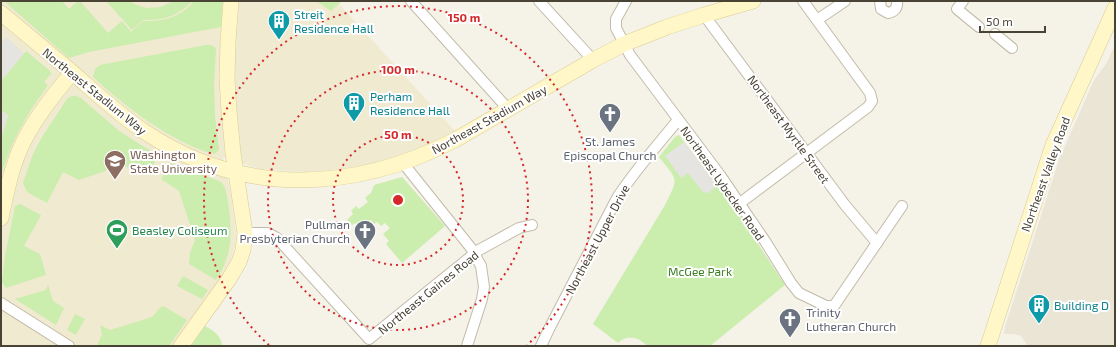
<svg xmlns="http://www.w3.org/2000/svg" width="1116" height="347" font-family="'Exo 2',sans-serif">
	<rect width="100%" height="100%" fill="#f5f2e8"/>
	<path fill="#eae5d5" d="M1115 45V346H1028L1021 336 1014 334H1004L1005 327 1059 160 1094 80 1106 64Z"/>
	<path fill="#f0ead1" d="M1 1H342L339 4 455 131 427 145 388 160 358 167 328 171 304 172 260 169 223 157 230 189 236 232V241L231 260 225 275 174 346H1Z"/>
	<g fill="#cbedad">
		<path d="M4 1H62L69 9 78 1H80L108 33 122 21 131 32 143 21C162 22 182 17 194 1H223L221 27 89 52 69 58Z"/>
		<path d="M106 1H130L134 4 147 8 160 7 174 1H192C179 16 162 21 143 20L132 30Z"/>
		<path d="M316 1H342L331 11Z"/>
		<path d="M206 45H211L216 48 214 85 215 116 219 149 218 151 214 154C174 144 123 105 93 77L95 69 100 65Z"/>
		<path d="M26 51 50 71 51 74 44 82 48 85 46 88C26 115 11 142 1 175V139L8 115 1 110V81Z"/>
		<path d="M72 96H76L81 98 119 131 157 155V158L151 170 134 171 123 165 79 180 63 172 47 203 27 192 23 183 33 154 42 137 65 102 68 98Z"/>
		<path d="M679 135 735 209 785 285 710 346H647C639 337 627 334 618 343L593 324 665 205C679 177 678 181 659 157L675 137Z"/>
		<path d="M170 163 219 181 222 183 225 188C227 195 228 202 229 209 232 237 232 256 216 280L189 264 190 253 195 240 179 191 161 179Z"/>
		<path d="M402 177 445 226 402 263 386 244 389 241 383 234 390 228 385 223 381 226 377 222 374 224 371 220 360 229 355 223 352 225 347 220 353 214 351 211 356 206 359 209 368 202 365 198 371 193 374 185Z"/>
		<path d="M20 204 41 215 24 246 40 254 46 275 6 288 2 282 5 256 15 206Z"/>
		<path d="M183 276 208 290 202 299 177 286Z"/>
		<path d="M48 284 53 301 64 308 56 325 15 299 46 290Z"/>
		<path d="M163 306 187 320 169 346H97L102 334 100 325 110 330 152 317 161 307Z"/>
		<path d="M75 314 85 319 76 335 67 330Z"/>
		<path d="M205 326C214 331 221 335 222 346H191Z"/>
	</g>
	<g fill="#e6e4e0">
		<path d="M6 37 24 53 1 81V43Z"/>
		<path d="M1 110 8 115 1 139Z"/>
		<path d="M684 142 717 186 708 193 703 192 688 173 681 178 665 156Z"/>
	</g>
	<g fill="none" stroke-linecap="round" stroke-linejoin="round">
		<g stroke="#c2bba9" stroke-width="12">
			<g id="street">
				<path d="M411 1 508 109"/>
				<path d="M539 1 593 60"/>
				<path d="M626 1 616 19V28L630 55 720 175 765 241 791 283 799 293 826 306H834L902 206"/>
				<path d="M880 1 881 9 888 13C894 12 898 8 897 1"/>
				<path d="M963 1 957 9 979 27"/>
				<path d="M704 15 845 205 877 243"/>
				<path d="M817 20 845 1"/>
				<path d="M995 34 1012 48"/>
				<path d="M403 163 471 248 481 266 484 287 482 299 467 346"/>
				<path d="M740 203 868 107 872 101 870 93 803 1"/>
				<path d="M245 233H268L277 238 369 339 479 250 519 228 532 225"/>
				<path d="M1 303 69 346"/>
				<path d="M541 346 549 329 617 198C635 170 657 146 678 120"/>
			</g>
		</g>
		<g stroke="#d9cd94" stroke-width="16">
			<g id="secondary">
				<path d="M1 13C25 33 49 53 73 73 96 93 119 115 145 132 242 197 354 192 455 140L593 60 624 44 667 27 704 15 753 1"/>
				<path d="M1 218C6 194 11 169 21 147 33 120 53 95 72 73"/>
				<path d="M181 346 229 279 239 262 243 250 245 233 233 153 229 111 227 79 228 41 231 1"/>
				<path d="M988 346 1053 145 1115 8"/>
			</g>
		</g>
		<use href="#street" stroke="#fff" stroke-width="10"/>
		<use href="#secondary" stroke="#fff7c8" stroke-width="15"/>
	</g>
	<g fill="none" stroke="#d62828" stroke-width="2" stroke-dasharray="2 4">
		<circle cx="398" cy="200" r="65"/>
		<circle cx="398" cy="200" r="130"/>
		<path d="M269 345A194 194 0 1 1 527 345"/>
	</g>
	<defs>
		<g id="building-pin" transform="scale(1.15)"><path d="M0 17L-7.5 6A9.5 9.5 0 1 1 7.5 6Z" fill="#0f9aa8" stroke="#fff"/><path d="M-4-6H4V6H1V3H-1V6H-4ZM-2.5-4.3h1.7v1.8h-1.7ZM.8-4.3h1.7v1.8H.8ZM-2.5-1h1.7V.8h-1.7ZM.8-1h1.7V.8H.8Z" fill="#fff"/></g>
		<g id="church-pin" transform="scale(1.15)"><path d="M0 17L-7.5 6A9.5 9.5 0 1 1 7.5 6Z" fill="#6b7280" stroke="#fff"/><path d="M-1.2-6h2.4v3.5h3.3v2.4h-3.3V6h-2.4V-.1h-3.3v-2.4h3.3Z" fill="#fff"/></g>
		<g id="university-pin" transform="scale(1.15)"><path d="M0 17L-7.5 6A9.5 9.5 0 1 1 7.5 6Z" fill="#8d6e63" stroke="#fff"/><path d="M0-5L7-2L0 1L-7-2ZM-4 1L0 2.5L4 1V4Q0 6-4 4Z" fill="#fff"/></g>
		<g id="stadium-pin" transform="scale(1.15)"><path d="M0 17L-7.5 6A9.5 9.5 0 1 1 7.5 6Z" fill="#2e9e5b" stroke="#fff"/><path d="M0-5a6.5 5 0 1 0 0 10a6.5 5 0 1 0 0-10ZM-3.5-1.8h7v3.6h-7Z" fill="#fff"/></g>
	</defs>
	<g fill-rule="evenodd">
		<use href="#building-pin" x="279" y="21"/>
		<use href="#building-pin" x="354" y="103"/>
		<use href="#church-pin" x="610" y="114"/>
		<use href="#university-pin" x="115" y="161"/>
		<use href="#stadium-pin" x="117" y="230"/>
		<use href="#church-pin" x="365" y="231"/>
		<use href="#building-pin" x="1039" y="305"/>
		<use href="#church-pin" x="790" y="319"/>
	</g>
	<g text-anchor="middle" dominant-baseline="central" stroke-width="4" stroke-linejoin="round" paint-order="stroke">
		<g font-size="12" fill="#0d838f" stroke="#fff" text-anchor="start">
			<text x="294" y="14">Streit<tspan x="294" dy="14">Residence Hall</tspan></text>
			<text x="370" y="96">Perham<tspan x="370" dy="14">Residence Hall</tspan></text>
			<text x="1054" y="305">Building D</text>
		</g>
		<g font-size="12" fill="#494336" stroke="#fff">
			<text transform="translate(95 91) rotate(39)">Northeast Stadium Way</text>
			<text transform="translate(489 119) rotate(-29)">Northeast Stadium Way</text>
			<text transform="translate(789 129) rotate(54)">Northeast Myrtle Street</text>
			<text transform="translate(1045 174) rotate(-70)">Northeast Valley Road</text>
			<text transform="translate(723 183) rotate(55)">Northeast Lybecker Road</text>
			<text transform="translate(597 239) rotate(-62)">Northeast Upper Drive</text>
			<text transform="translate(428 292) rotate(-39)">Northeast Gaines Road</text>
		</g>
		<g font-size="12" fill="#5b616d" stroke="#fff">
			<text x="610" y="141">St. James<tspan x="610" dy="14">Episcopal Church</tspan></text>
			<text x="350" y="224" text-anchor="end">Pullman<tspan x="350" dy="14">Presbyterian Church</tspan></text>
			<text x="806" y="312" text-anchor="start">Trinity<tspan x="806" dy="14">Lutheran Church</tspan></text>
		</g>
		<g font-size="12" fill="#785e54" stroke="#fff" text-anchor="start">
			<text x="130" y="154">Washington<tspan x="130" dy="14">State University</tspan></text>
		</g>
		<g font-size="12" fill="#27864d" stroke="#fff" text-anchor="start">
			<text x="132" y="230">Beasley Coliseum</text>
		</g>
		<g font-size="12" fill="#3e8123" stroke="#fff">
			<text x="700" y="271">McGee Park</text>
		</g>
	</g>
	<circle cx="398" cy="200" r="6" fill="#d62828" stroke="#fff" stroke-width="2"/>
	<g font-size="12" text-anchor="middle" font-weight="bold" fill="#d62828" stroke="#fff" stroke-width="4" stroke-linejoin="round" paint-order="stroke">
		<text x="464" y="22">150 m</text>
		<text x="398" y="74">100 m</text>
		<text x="398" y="139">50 m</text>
	</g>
	<rect width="1116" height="347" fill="none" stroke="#494336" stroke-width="4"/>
	<path d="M980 26v6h65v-6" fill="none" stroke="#494336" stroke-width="2"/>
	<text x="986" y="26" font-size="12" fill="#494336" stroke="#ffffff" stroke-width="3" paint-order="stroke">50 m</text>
</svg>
